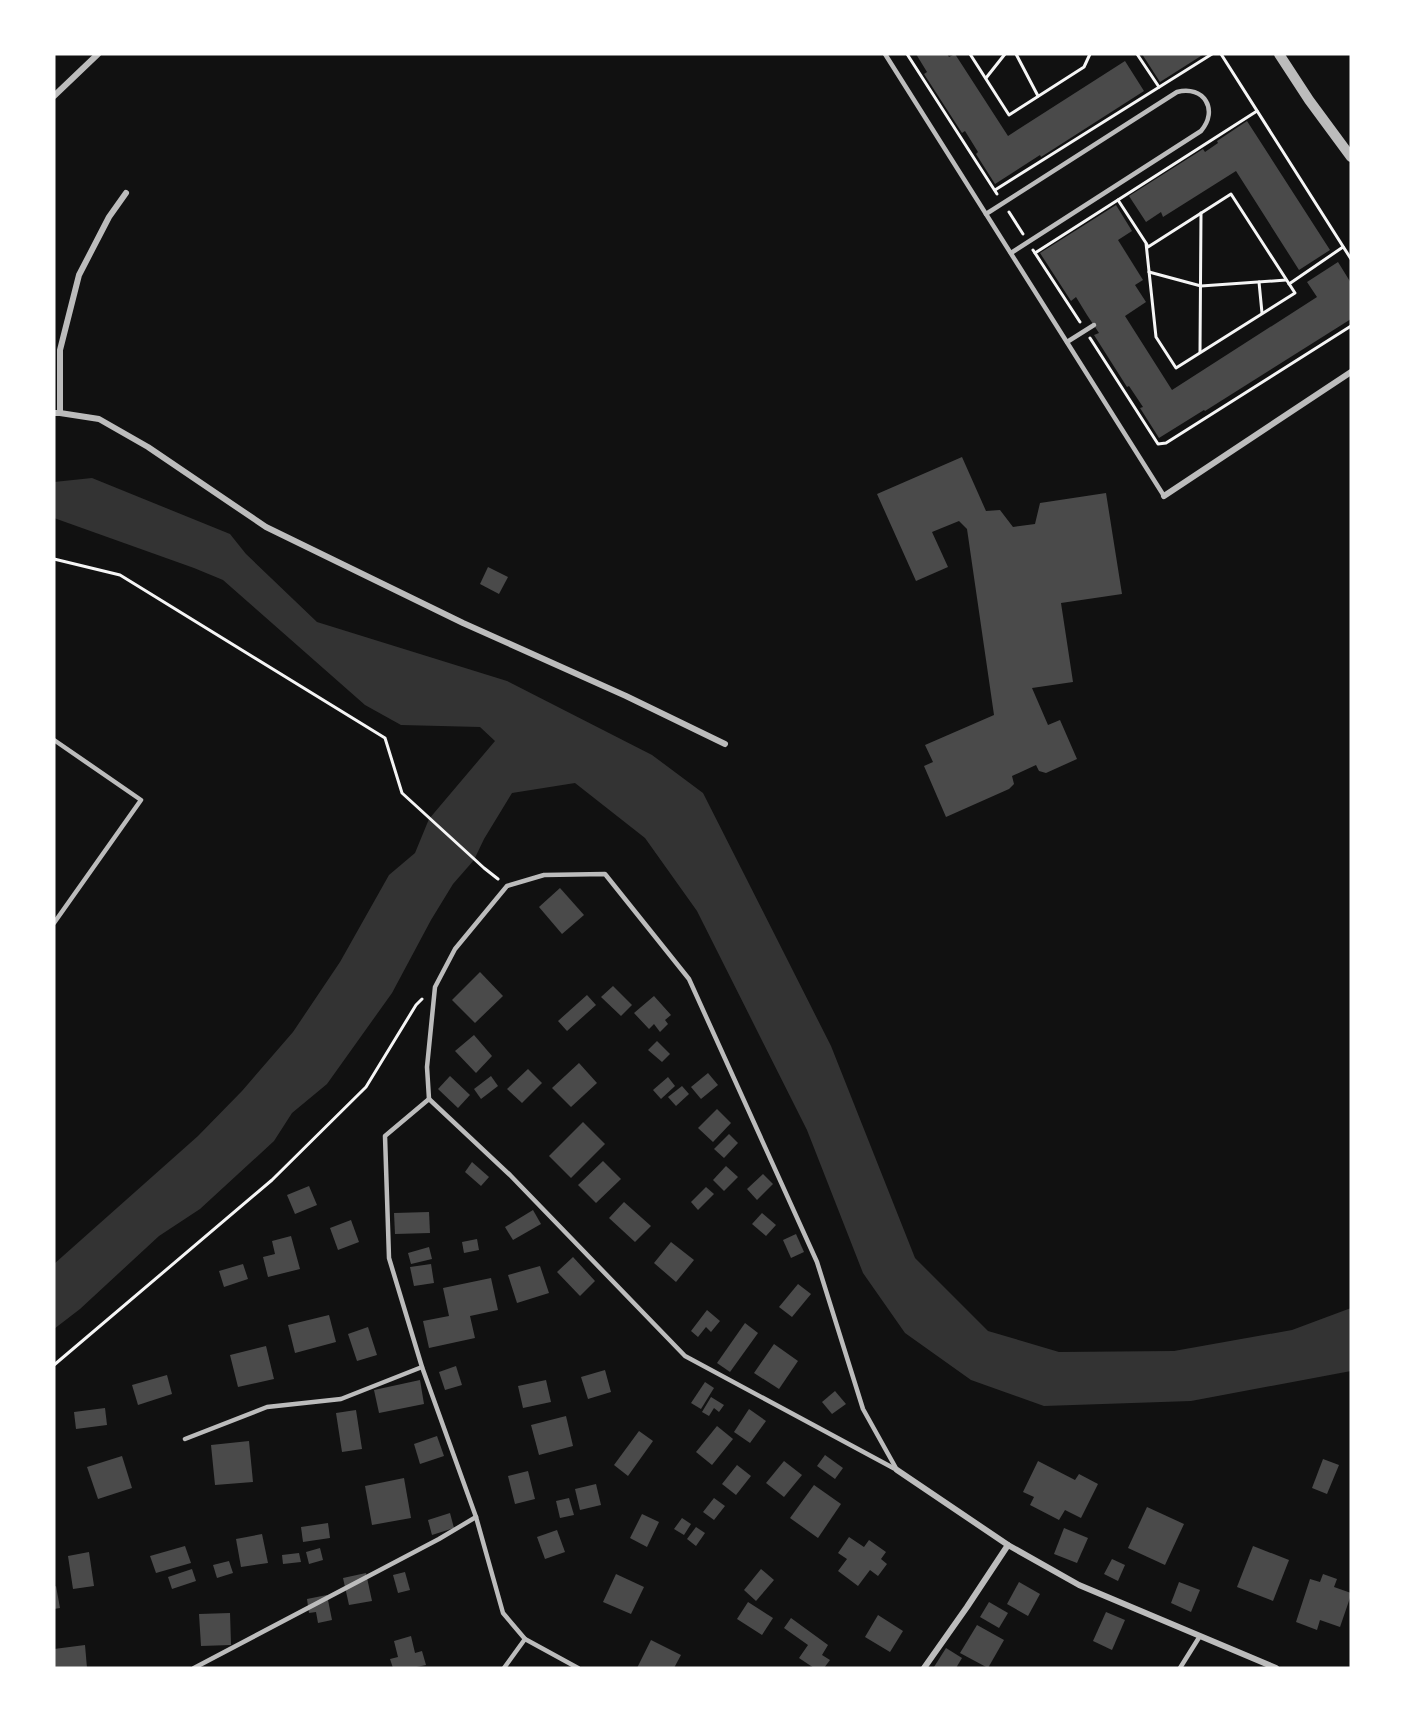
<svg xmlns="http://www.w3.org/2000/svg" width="1405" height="1722" font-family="'Golos Text',sans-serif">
	<rect width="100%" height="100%" fill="#111"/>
	<path fill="#333" d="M92 478 230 534 246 554 317 622 507 681 652 755 703 793 831 1046 915 1258 988 1331 1059 1352 1174 1351 1292 1330 1351 1308V1371L1191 1401 1044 1406 971 1380 905 1333 863 1273 807 1130 697 911 645 838 575 783 512 793 484 839 474 860 453 884 431 920 392 993 327 1084 292 1113 274 1141 200 1209 159 1236 80 1309 54 1329V1264L198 1136 242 1091 293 1032 340 962 389 875 415 853 429 819 495 741 480 727 401 725 365 705 223 580 194 568 54 518V482Z"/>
	<g fill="#4a4a4a">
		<path d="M916 54H947L949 57 955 54 1008 136 1125 61 1144 91 1041 157 1040 155 995 184 976 154 978 152 965 131 962 133 924 74 927 72Z"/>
		<path d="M1142 54H1204L1160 82Z"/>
		<path d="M1247 121 1330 250 1299 270 1236 171 1163 217 1161 212 1146 222 1129 196 1203 149 1205 152 1218 143 1217 141Z"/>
		<path d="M1116 205 1132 231 1118 240 1143 280 1135 285 1146 302 1125 316 1172 390 1317 297 1307 282 1338 262 1351 283V319L1205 411 1204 410 1159 438 1140 408 1143 407 1129 386 1127 387 1094 335 1099 333 1087 315 1076 297 1071 301 1040 253Z"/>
		<path d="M962 457 986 511 1000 510 1013 527 1035 524 1040 503 1106 493 1122 594 1061 603 1073 682 1032 688 1048 725 1060 720 1077 759 1046 773 1039 771 1036 765 1012 776 1014 784 1009 789 946 817 924 766 933 762 925 745 994 715 967 529 959 521 932 532 948 567 916 581 877 494Z"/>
		<path d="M488 567 508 577 499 594 480 584Z"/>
		<path d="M560 888 584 915 562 934 539 907Z"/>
		<path d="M480 972 503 996 475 1023 452 1000Z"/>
		<path d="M613 986 632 1005 621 1016 601 997Z"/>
		<path d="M587 995 596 1005 567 1031 558 1021Z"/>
		<path d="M654 996 671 1015 665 1020 668 1024 660 1032 654 1024 649 1029 634 1013Z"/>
		<path d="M474 1035 492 1056 476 1073 455 1051Z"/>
		<path d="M657 1041 670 1054 662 1062 648 1050Z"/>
		<path d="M579 1063 597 1083 571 1107 552 1088Z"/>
		<path d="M528 1069 542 1083 522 1103 507 1089Z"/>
		<path d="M708 1073 718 1085 701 1099 691 1087Z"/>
		<path d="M450 1076 470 1095 458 1108 438 1089Z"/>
		<path d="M491 1076 498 1086 481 1099 474 1089Z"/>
		<path d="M668 1077 675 1086 661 1099 653 1090Z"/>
		<path d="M682 1086 689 1094 676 1106 668 1097Z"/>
		<path d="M717 1109 731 1123 713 1142 698 1128Z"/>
		<path d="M583 1122 605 1144 571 1178 549 1156Z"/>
		<path d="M729 1134 738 1143 724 1158 714 1149Z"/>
		<path d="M603 1161 621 1179 596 1203 578 1185Z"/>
		<path d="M472 1162 489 1177 481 1186 465 1172Z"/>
		<path d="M726 1166 738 1177 724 1191 713 1180Z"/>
		<path d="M763 1174 773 1184 757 1200 747 1189Z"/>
		<path d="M309 1186 317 1205 295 1214 287 1195Z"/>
		<path d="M706 1187 714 1194 698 1210 691 1202Z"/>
		<path d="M624 1202 651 1226 635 1242 609 1218Z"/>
		<path d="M533 1210 541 1224 513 1240 505 1227Z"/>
		<path d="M429 1212 430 1233 395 1234 394 1213Z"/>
		<path d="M762 1213 776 1225 766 1236 752 1224Z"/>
		<path d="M351 1220 359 1242 338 1250 330 1228Z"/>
		<path d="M796 1234 804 1252 791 1258 783 1240Z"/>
		<path d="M291 1236 300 1269 268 1277 263 1257 275 1254 272 1241Z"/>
		<path d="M477 1239 479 1250 464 1253 462 1242Z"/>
		<path d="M671 1242 694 1260 676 1282 654 1263Z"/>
		<path d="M429 1247 432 1259 411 1264 408 1253Z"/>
		<path d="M573 1257 595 1281 580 1296 557 1272Z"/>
		<path d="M243 1264 248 1279 224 1287 219 1271Z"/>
		<path d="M431 1264 434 1283 414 1286 410 1267Z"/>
		<path d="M540 1266 549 1293 517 1303 508 1275Z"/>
		<path d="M491 1278 498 1310 470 1316 475 1338 429 1348 423 1321 449 1316 443 1288Z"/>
		<path d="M798 1284 811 1294 792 1317 779 1307Z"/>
		<path d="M707 1310 720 1321 711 1332 706 1327 698 1337 691 1331Z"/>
		<path d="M329 1315 336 1342 295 1353 288 1325Z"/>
		<path d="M745 1323 758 1333 730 1372 717 1363Z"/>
		<path d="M368 1327 377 1355 357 1361 348 1334Z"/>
		<path d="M774 1344 798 1361 779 1389 754 1373Z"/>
		<path d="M266 1346 274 1379 238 1387 230 1355Z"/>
		<path d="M456 1366 462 1385 445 1390 439 1372Z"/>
		<path d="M605 1370 611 1392 588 1399 581 1377Z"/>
		<path d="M167 1375 172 1394 138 1405 132 1385Z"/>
		<path d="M420 1380 424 1404 379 1413 374 1390Z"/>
		<path d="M546 1380 551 1402 523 1408 518 1386Z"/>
		<path d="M705 1382 714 1388 701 1409 691 1403Z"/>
		<path d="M835 1391 846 1404 832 1414 822 1402Z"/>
		<path d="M711 1397 724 1405 719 1412 714 1408 709 1416 702 1412Z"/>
		<path d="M105 1408 107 1425 76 1429 74 1412Z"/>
		<path d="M749 1409 766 1421 750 1443 734 1432Z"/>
		<path d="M356 1410 362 1449 342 1452 336 1413Z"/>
		<path d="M566 1416 573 1446 539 1455 531 1425Z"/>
		<path d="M717 1426 733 1439 712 1465 696 1452Z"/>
		<path d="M639 1431 653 1441 628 1476 614 1465Z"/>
		<path d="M437 1436 444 1456 420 1464 414 1444Z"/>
		<path d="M249 1441 253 1482 215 1485 211 1445Z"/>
		<path d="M825 1455 843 1468 835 1479 817 1466Z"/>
		<path d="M122 1456 132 1488 98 1499 87 1467Z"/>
		<path d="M1323 1459 1339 1465 1327 1494 1312 1488Z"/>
		<path d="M784 1461 802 1475 784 1497 766 1483Z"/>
		<path d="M1038 1461 1075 1480 1079 1474 1098 1484 1081 1518 1065 1510 1059 1520 1030 1505 1034 1497 1023 1492Z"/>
		<path d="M737 1465 751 1476 736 1495 722 1484Z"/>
		<path d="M528 1471 535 1499 515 1504 508 1476Z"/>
		<path d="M404 1478 411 1518 372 1525 365 1486Z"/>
		<path d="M596 1484 601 1505 580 1510 575 1489Z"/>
		<path d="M814 1485 841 1504 818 1538 790 1518Z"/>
		<path d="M569 1498 574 1515 560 1518 556 1501Z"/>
		<path d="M714 1498 725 1506 714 1520 703 1512Z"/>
		<path d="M1147 1507 1184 1524 1165 1565 1128 1548Z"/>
		<path d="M450 1513 454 1528 432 1535 428 1520Z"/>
		<path d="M642 1514 659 1522 647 1547 630 1538Z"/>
		<path d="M682 1518 691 1524 684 1535 674 1529Z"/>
		<path d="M328 1523 330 1538 303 1542 301 1527Z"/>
		<path d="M696 1527 705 1533 696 1546 687 1539Z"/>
		<path d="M1064 1528 1088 1538 1077 1563 1054 1554Z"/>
		<path d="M557 1530 565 1552 545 1559 537 1537Z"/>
		<path d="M262 1534 268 1563 241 1567 236 1539Z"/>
		<path d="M849 1537 864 1547 869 1540 886 1552 881 1559 887 1564 878 1576 870 1570 858 1586 838 1571 847 1559 838 1553Z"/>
		<path d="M185 1546 191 1563 156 1573 150 1556Z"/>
		<path d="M1253 1546 1289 1560 1273 1601 1237 1587Z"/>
		<path d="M320 1548 323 1560 309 1564 306 1552Z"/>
		<path d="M89 1552 94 1586 73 1589 68 1556Z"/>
		<path d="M299 1553 301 1562 283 1564 282 1555Z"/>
		<path d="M1112 1559 1125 1565 1118 1581 1104 1574Z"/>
		<path d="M229 1561 233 1573 217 1578 213 1565Z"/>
		<path d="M192 1569 196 1581 172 1589 168 1577Z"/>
		<path d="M761 1569 774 1580 756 1601 744 1590Z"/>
		<path d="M405 1572 410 1590 398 1593 393 1575Z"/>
		<path d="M366 1573 372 1601 349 1605 343 1578Z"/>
		<path d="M616 1574 644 1587 631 1614 603 1602Z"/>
		<path d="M1323 1574 1337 1579 1334 1587 1351 1593V1595L1340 1627 1320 1620 1317 1630 1296 1622 1310 1579 1320 1582Z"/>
		<path d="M1019 1582 1040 1594 1028 1616 1007 1604Z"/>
		<path d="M1179 1582 1200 1590 1191 1612 1171 1603Z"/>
		<path d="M56 1586 60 1608 54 1609V1587Z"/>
		<path d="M327 1595 332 1620 318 1623 316 1612 309 1613 307 1599Z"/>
		<path d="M748 1602 773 1618 762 1635 737 1619Z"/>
		<path d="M989 1602 1008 1613 999 1628 980 1617Z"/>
		<path d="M1106 1612 1125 1620 1112 1650 1093 1641Z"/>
		<path d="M230 1613 231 1645 201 1646 199 1614Z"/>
		<path d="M878 1615 903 1631 890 1652 865 1637Z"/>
		<path d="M791 1618 828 1645 822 1655 830 1660 824 1668H814L799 1658 808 1645 784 1628Z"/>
		<path d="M977 1625 1004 1640 988 1668 960 1653Z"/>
		<path d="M411 1636 415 1653 422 1651 426 1665 412 1668H393L390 1659 398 1657 394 1641Z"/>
		<path d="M651 1640 681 1655 674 1668H637Z"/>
		<path d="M85 1645 87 1668H54V1649Z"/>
		<path d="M946 1648 962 1658 956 1668 934 1667Z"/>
	</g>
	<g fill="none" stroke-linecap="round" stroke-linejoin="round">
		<g stroke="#f5f5f5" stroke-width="3">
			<path d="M907 54 997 194"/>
			<path d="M970 54 1009 115 1084 67 1090 54"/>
			<path d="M1016 54 1038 96"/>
			<path d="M1137 54 1159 87"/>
			<path d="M1221 54 1351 259"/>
			<path d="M986 78 1005 54"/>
			<path d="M995 190 1212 54"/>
			<path d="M1118 200 1146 243 1148 247 1231 194 1295 293 1176 368 1156 337 1146 243"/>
			<path d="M1009 212 1023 234"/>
			<path d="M1033 250 1080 322"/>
			<path d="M1035 253 1257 111"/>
			<path d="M1149 272 1201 286 1286 280"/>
			<path d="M1259 282 1262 313"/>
			<path d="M1289 284 1343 247"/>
			<path d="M1090 338 1158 444 1166 443 1351 326"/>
			<path d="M1200 352 1201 213"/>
			<path d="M54 559 120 575 385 738 402 793 484 868 498 879"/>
			<path d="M54 1365 272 1180 366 1087 416 1005 422 999"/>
		</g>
		<g stroke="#bcbcbc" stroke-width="4.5">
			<path d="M885 54 1164 496"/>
			<path d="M986 214 1177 92C1204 85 1219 110 1201 131L1011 253"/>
			<path d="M1067 342 1094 325"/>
			<path d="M54 740 141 800 54 923"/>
			<path d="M429 1099 427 1067 435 987 455 949 507 886 544 875 605 874 689 979 817 1262 863 1409 897 1470"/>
			<path d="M185 1439 267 1407 341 1399 422 1367"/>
			<path d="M194 1668 439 1539 476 1517"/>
			<path d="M504 1668 525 1639"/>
			<path d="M578 1668 525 1639 503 1613 476 1517 422 1367 389 1258 385 1136 429 1099 510 1175 685 1356 897 1470"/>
			<path d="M1180 1668 1200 1636"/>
		</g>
		<g stroke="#bcbcbc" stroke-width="6">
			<path d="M54 96 98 54"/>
			<path d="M54 413H60L99 419 148 447 266 527 463 623 626 696 725 744"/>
			<path d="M60 413V350L79 275 109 217 126 193"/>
			<path d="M1164 496 1351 372"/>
			<path d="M897 1470 1008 1545 1079 1585 1276 1668"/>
			<path d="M924 1668 967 1607 1008 1545"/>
		</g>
		<path stroke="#bcbcbc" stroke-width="10" d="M1279 54 1309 100 1351 157"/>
	</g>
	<rect width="1405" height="1722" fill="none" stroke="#ffffff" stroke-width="111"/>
</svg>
